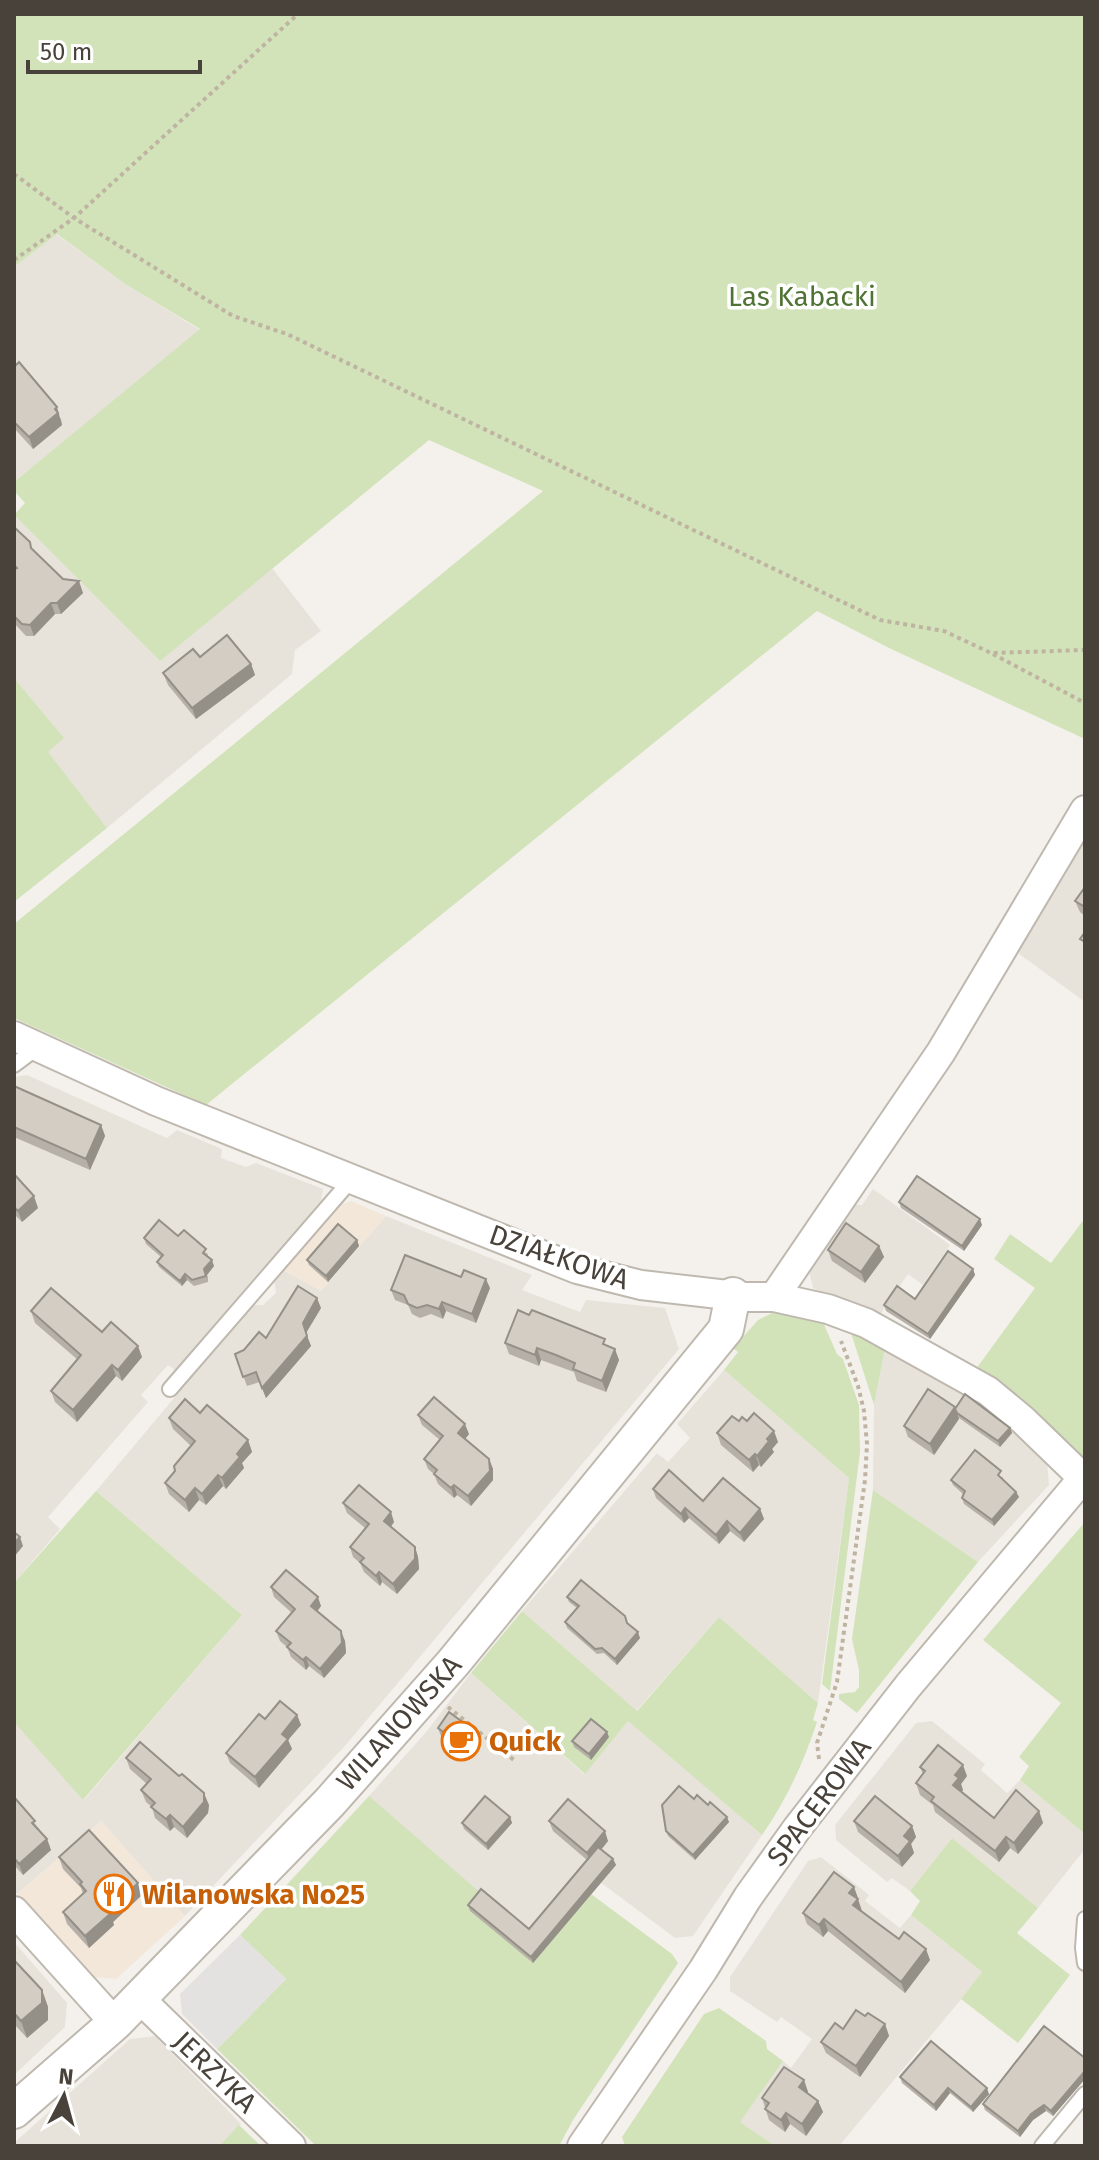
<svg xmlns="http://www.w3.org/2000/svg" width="1099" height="2160" font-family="'Fira Sans',sans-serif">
	<rect width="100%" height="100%" fill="#f4f1ec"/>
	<g fill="#e7e3db">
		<path d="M56 234 125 284 200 330 14 482V267Z"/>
		<path d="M14 515 159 660 272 568 321 631 295 650 292 674 107 828 47 752 63 738 14 678Z"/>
		<path d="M1085 840V1002L1018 953Z"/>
		<path d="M27 1075 167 1138 177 1130 222 1149 221 1158 246 1167 256 1163 323 1189 321 1201 175 1370 168 1365 141 1395 148 1402 48 1517 60 1529 14 1583V1077Z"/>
		<path d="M873 1189 950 1245 923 1285 908 1274 877 1319 813 1288 808 1266 850 1204 862 1205Z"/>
		<path d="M386 1216 532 1275 522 1290 580 1312 586 1300 665 1308 679 1349 344 1747 185 1916 101 1821 17 1894 14 1891V1722L84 1800 242 1615 96 1491 252 1305H263L276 1293 274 1279 283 1270 321 1291Z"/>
		<path d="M885 1347 988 1405 1047 1460 1049 1485 978 1562 873 1490 874 1405Z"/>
		<path d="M724 1370 849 1478 818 1703 719 1617 636 1711 522 1611 657 1453 668 1462 690 1438 677 1424Z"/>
		<path d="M471 1673 584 1774 628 1720 762 1835 693 1936 675 1938 600 1882 533 1963 470 1911 369 1796 427 1731Z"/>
		<path d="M932 1721 985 1764 981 1770 1007 1793 1020 1780 1085 1834V1849L1038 1908 952 1838 910 1891 892 1878 887 1882 836 1840 835 1825 916 1723Z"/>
		<path d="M821 1857 869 1895 865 1901 900 1928 911 1915 983 1973 839 2146H775L739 2122 783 2061 791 2068 812 2039 781 2017 777 2022 730 1991V1977L808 1861Z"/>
		<path d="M14 1942 67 2003 65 2027 14 2075Z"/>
		<path d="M155 2036 241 2124 219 2146H14V2143L130 2039Z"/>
	</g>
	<g fill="#f3e7da">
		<path d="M351 1201 386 1216 321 1291 283 1270 338 1206Z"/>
		<path d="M101 1821 185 1916 116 1979 92 1977 17 1894Z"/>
	</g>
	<g fill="#d2e3ba">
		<path d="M14 14H1085V739L889 648 817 611 206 1105 14 1018V924L543 491 429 440 160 661 14 515 25 503 14 491V482L200 329 125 284 57 234 14 267Z"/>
		<path d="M14 678 64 738 48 752 107 828 14 902Z"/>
		<path d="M1085 1218V1466L976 1369 1035 1288 994 1259 1010 1234 1051 1263Z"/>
		<path d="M774 1306 822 1320 837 1354 843 1359 859 1405 860 1452 830 1691 822 1684 849 1478 724 1370 738 1352 733 1348 758 1320 772 1313Z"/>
		<path d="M851 1333 886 1343 874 1405Z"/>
		<path d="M873 1490 978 1562 857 1713 839 1699V1694L855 1692 859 1687V1670L852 1639Z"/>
		<path d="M96 1491 242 1615 83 1800 14 1722V1583Z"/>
		<path d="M1085 1522V1834L1020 1780 1029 1766 1019 1757 1061 1703 983 1640Z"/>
		<path d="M522 1611 637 1711 719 1617 818 1703 813 1720 817 1722C804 1762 786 1801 762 1835L628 1721 585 1774 471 1673Z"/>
		<path d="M369 1796 483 1895 533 1962 591 1894 672 1954 678 1963 573 2120 559 2146H316L217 2049 286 1979 240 1935Z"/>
		<path d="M952 1838 1038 1908 1017 1933 1070 1975 1018 2043 961 1999 982 1972 911 1915 920 1901 910 1891Z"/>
		<path d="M719 2008 766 2041 767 2049 783 2061 740 2122 775 2146H625L622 2137 704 2014Z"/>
		<path d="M239 2125 261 2146H219Z"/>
	</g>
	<path fill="#e3e2e0" d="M240 1935 286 1979 217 2049 182 2014 180 1994Z"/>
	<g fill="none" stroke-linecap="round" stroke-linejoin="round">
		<g stroke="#bfb8af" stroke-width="18">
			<g id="service">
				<path d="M14 1065 38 1047"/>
				<path d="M170 1389 351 1180"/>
				<path d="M1085 1919 1083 1948 1085 1963"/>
				<path d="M1042 2146 1085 2094"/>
			</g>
		</g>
		<g stroke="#bfb8af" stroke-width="32">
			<g id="minor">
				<path d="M14 1036 156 1101 577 1269 641 1285 745 1297H774L828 1309 866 1323 988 1391 1023 1420 1085 1480"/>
				<path d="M774 1297 941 1052 1085 810"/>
				<path d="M14 1911 115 2023"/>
				<path d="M139 1998 291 2146"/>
				<path d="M582 2146 703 1970 748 1897 798 1827 908 1686 1083 1478"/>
			</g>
		</g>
		<g stroke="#bfb8af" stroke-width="38">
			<path id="tertiary" d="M14 2111 115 2023 330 1802 453 1663 726 1329 733 1295"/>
		</g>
		<g stroke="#bfb3a2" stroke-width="4" stroke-dasharray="4 4" stroke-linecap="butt">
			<path d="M14 174 74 218 233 316 287 334 880 620 944 631 991 653 1085 650"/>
			<path d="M14 260 74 218 298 14"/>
			<path d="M993 654 1085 703"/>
			<path d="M448 1707 514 1760"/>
			<path d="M819 1759 817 1743 837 1682 865 1480 867 1444 864 1411 858 1386 841 1341"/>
		</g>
		<use href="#service" stroke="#fff" stroke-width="14"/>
		<use href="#minor" stroke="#fff" stroke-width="28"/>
		<use href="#tertiary" stroke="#fff" stroke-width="34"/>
	</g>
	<g fill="#b6b0a8">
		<path d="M14 367 61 419 62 425 33 449 14 428Z"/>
		<path d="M14 529 33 551 63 579 83 593 61 614H55L34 636H26L14 623Z"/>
		<path d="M200 657 251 664 255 675 196 719 168 685 163 673Z"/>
		<path d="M1085 887V916L1080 912 1075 901Z"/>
		<path d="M14 1086 101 1125 105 1136 90 1170 14 1137Z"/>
		<path d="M14 1174 38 1208 22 1222 14 1214Z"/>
		<path d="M899 1202 982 1225 964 1251 901 1208Z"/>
		<path d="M178 1236 208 1254 207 1256 214 1266 207 1275 208 1282 194 1286 187 1280 182 1286 159 1267 157 1262 161 1257 146 1244 144 1238Z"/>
		<path d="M357 1240 359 1246 328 1282 309 1265 307 1260Z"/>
		<path d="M879 1246 884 1257 865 1283 832 1261 828 1250Z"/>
		<path d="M973 1269 975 1275 930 1339 886 1311 884 1305 915 1299Z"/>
		<path d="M490 1288 476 1323 446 1311 443 1319 431 1314 420 1318 412 1314 408 1305 395 1300 391 1290Z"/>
		<path d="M321 1308 306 1333 311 1346 266 1398 260 1382 247 1386 235 1354 244 1350Z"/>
		<path d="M31 1311 102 1332 142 1357 122 1381 116 1376 77 1422 55 1402 51 1391 78 1360 35 1323Z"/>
		<path d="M505 1343 608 1346 619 1360 606 1392 577 1381 574 1372 541 1360 539 1366 509 1354Z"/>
		<path d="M955 1407 1010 1428 1012 1433 1000 1447 959 1418 934 1455 908 1437 904 1426Z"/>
		<path d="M200 1413 248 1440 252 1452 242 1463 244 1468 226 1489 223 1486 206 1505 199 1500 189 1512 169 1494 165 1483 175 1471 191 1446 173 1429 169 1418Z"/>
		<path d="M418 1415 469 1434 465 1439 489 1459 493 1469V1480L471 1506 457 1495 454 1498 438 1484 434 1474 428 1469 424 1459 440 1440 422 1425Z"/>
		<path d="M739 1421 778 1442 772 1449 774 1452 761 1467 759 1465 753 1472 721 1445 717 1433Z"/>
		<path d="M1003 1477 1002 1479 1016 1492 1019 1497 994 1526 964 1504 962 1498 963 1494 953 1485 951 1480Z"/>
		<path d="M653 1489 703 1501 760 1509 764 1519 744 1542 730 1531 719 1544 689 1518 684 1523 656 1498Z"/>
		<path d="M343 1503 394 1522 391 1527 415 1547 418 1557 419 1569 397 1594 382 1582 380 1586 364 1572 360 1563 353 1557 350 1547 365 1528 347 1513Z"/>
		<path d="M271 1587 321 1606 317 1611 345 1641 346 1653 324 1678 309 1666 306 1670 291 1657 287 1647 280 1641 276 1631 292 1613 274 1597Z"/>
		<path d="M567 1597 628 1624 640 1638 617 1665 604 1653 597 1654 567 1628 565 1622 577 1608 569 1602Z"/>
		<path d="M297 1715 301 1725 288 1740 292 1749 259 1788 230 1763 226 1753 265 1719Z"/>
		<path d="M438 1728 476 1732 481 1744 469 1760 442 1739Z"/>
		<path d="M609 1737 591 1760 574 1747 572 1741Z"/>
		<path d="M126 1758 209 1805 208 1813 187 1838 174 1827 170 1831 155 1818 152 1807 146 1802 141 1790 147 1784 130 1769Z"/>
		<path d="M920 1767 967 1776 961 1784 963 1790 961 1792 994 1818 1039 1811 1043 1823 1018 1854 1010 1848 999 1862 935 1812 933 1805 920 1795 916 1783 923 1774Z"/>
		<path d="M14 1797 47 1839 51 1850 23 1875 14 1865Z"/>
		<path d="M694 1799 708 1805 729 1822 695 1860 668 1836 666 1831Z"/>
		<path d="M510 1817 512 1823 488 1850 464 1829 462 1823Z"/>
		<path d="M549 1821 608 1841 601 1850 613 1859 616 1865 533 1963 470 1911 468 1905 529 1929 587 1860 553 1831Z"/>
		<path d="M854 1821 912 1826 916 1837 911 1844 914 1853 902 1867 858 1832Z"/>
		<path d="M59 1857 142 1895 113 1922 114 1925 89 1948 67 1924 63 1912 83 1894 81 1888 63 1869Z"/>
		<path d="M854 1887 861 1912 899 1939 930 1960 905 1993 828 1931 823 1937 807 1924 803 1913Z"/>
		<path d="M14 1960 42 1990 48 2007V2020L27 2038 15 2025 14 2026Z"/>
		<path d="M865 2016 885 2024 889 2036 860 2077 826 2053 821 2042Z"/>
		<path d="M1085 2058V2079L1053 2116 1046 2111 1033 2120 1020 2137 985 2110 983 2104Z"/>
		<path d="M900 2077 989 2094 973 2112 950 2093 936 2111 902 2083Z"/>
		<path d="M804 2080 808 2092 807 2093 818 2101 823 2112 806 2136 790 2124 785 2132 769 2120 762 2098Z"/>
	</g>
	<g fill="#949088">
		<path d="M57 407 62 425 33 449 29 437Z"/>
		<path d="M79 581 83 593 61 614 57 603Z"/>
		<path d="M51 603 55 614 34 636 30 625Z"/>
		<path d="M251 664 255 675 196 719 192 708Z"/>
		<path d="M101 1125 105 1136 90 1170 86 1159Z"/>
		<path d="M34 1196 38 1208 22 1222 18 1211Z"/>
		<path d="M980 1219 982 1225 964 1251 962 1246Z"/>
		<path d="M357 1240 359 1246 328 1282 326 1276Z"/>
		<path d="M879 1246 884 1257 865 1283 861 1272Z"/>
		<path d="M212 1260 214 1266 207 1275 208 1282 204 1269Z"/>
		<path d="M973 1269 975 1275 930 1339 928 1334Z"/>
		<path d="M185 1274 187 1280 182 1286 180 1281Z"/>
		<path d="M486 1279 490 1288 476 1323 472 1314Z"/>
		<path d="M317 1298 321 1308 306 1333 303 1323Z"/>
		<path d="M442 1302 446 1311 443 1319 439 1309Z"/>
		<path d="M307 1336 311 1346 266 1398 262 1388Z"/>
		<path d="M138 1346 142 1357 122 1381 118 1370Z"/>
		<path d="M537 1348 541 1360 539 1366 535 1355Z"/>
		<path d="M615 1349 619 1360 606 1392 602 1381Z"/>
		<path d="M112 1365 116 1376 77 1422 73 1410Z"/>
		<path d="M955 1407 959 1419 934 1455 930 1444Z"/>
		<path d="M465 1424 469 1434 462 1443 458 1433Z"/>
		<path d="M1010 1428 1012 1433 1000 1447 998 1441Z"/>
		<path d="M774 1431 778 1442 772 1449 774 1452 761 1467 757 1456Z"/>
		<path d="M248 1440 252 1452 242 1463 244 1468 226 1489 222 1478 237 1454Z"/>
		<path d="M755 1454 759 1465 753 1472 749 1460Z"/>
		<path d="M489 1459 493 1469V1480L471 1506 468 1496Z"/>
		<path d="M218 1475 223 1486 206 1505 202 1494Z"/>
		<path d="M454 1485 457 1495 454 1498 451 1488Z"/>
		<path d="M195 1488 199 1500 189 1512 185 1500Z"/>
		<path d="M1016 1492 1019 1497 994 1526 992 1520Z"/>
		<path d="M685 1508 689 1518 684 1523 681 1514Z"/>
		<path d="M760 1509 764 1519 744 1542 740 1533Z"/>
		<path d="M391 1512 394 1522 387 1531 384 1521Z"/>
		<path d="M727 1521 730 1531 719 1544 716 1535Z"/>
		<path d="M20 1537 23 1546 14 1557V1543Z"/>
		<path d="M415 1547 418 1557 419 1569 397 1594 393 1584Z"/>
		<path d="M379 1572 382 1582 380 1586 376 1576Z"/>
		<path d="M318 1597 321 1606 314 1616 311 1606Z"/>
		<path d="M341 1631 345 1641 346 1653 324 1678 320 1669Z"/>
		<path d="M638 1632 640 1638 617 1665 615 1659Z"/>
		<path d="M306 1657 309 1666 306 1670 303 1660Z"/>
		<path d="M297 1715 301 1725 288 1740 292 1749 259 1788 255 1777 282 1734Z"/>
		<path d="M476 1732 481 1744 469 1760 465 1748Z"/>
		<path d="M607 1732 609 1737 591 1760 589 1754Z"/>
		<path d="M963 1765 967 1776 961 1784 963 1790 957 1797 953 1785 955 1775Z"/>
		<path d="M204 1793 209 1805 208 1813 187 1838 183 1827Z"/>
		<path d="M1039 1811 1043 1823 1018 1854 1014 1843Z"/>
		<path d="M170 1815 174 1827 170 1831 166 1819Z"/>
		<path d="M510 1817 512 1823 488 1850 486 1844Z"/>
		<path d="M727 1817 729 1822 695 1860 693 1855Z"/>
		<path d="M912 1826 916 1837 911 1844 914 1853 902 1867 898 1856 904 1836Z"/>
		<path d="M605 1831 608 1841 590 1863 587 1853Z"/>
		<path d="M1006 1837 1010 1848 999 1862 995 1851Z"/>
		<path d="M47 1839 51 1850 23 1875 19 1864Z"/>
		<path d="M613 1859 616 1865 533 1963 531 1957Z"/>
		<path d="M138 1883 142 1895 113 1922 114 1925 89 1948 85 1936 108 1912Z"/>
		<path d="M854 1887 858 1898 853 1904 849 1893Z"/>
		<path d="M858 1899 862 1911 857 1917 853 1905Z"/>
		<path d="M824 1919 828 1931 823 1937 819 1925Z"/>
		<path d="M926 1949 930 1960 905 1993 901 1982Z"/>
		<path d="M42 1990 48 2007V2020L27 2038 21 2021Z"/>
		<path d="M885 2024 889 2036 860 2077 856 2066Z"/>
		<path d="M1085 2071V2079L1053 2116 1051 2111Z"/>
		<path d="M804 2080 808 2092 803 2099 799 2087Z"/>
		<path d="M948 2088 950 2093 936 2111 934 2105Z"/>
		<path d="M987 2088 989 2094 973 2112 971 2107Z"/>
		<path d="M818 2101 823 2112 806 2136 802 2124Z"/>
		<path d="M1044 2105 1046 2111 1033 2120 1020 2137 1018 2131 1031 2114Z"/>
		<path d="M786 2113 790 2124 785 2132 781 2120Z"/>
	</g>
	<g fill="#d4cdc3" stroke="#949088" stroke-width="2">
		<path d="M19 362 57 407 55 409 58 413 29 437 14 422V367Z"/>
		<path d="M15 528 30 542 31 548 63 579 79 581 57 603H51L30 625 22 624 14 616V570L17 568 14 565V529Z"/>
		<path d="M227 635 251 664 192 708 163 673 193 649 200 657Z"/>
		<path d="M1085 887V907L1075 901Z"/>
		<path d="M1085 932V942L1080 939Z"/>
		<path d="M14 1086 101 1125 86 1159 14 1127Z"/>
		<path d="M14 1174 34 1196 18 1211 14 1207Z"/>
		<path d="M917 1176 980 1219 962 1246 899 1202Z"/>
		<path d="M159 1220 178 1236 184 1230 206 1249 203 1253 212 1260 204 1269 206 1276 192 1280 185 1274 180 1281 157 1262 163 1255 144 1238Z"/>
		<path d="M846 1223 879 1246 861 1272 828 1250Z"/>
		<path d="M338 1224 357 1240 326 1276 307 1260Z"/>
		<path d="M948 1251 973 1269 928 1334 884 1305 897 1286 915 1299Z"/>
		<path d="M405 1255 461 1277 464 1270 486 1279 472 1314 442 1302 439 1309 427 1305 417 1308 408 1304 404 1295 391 1290Z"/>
		<path d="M298 1286 317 1298 303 1323 307 1336 262 1388 256 1372 243 1377 235 1354 244 1350 259 1332 266 1338Z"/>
		<path d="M51 1288 102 1332 111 1322 138 1346 118 1370 112 1365 73 1410 51 1391 81 1355 31 1311Z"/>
		<path d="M518 1310 529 1315 532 1310 605 1339 603 1344 615 1349 602 1381 573 1369 575 1363 556 1355 537 1348 535 1355 505 1343Z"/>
		<path d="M928 1389 955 1407 930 1444 904 1426Z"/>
		<path d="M965 1394 1010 1428 998 1441 957 1413 955 1409Z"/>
		<path d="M434 1397 465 1424 458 1433 489 1459 490 1471 468 1496 454 1485 451 1488 434 1474 437 1470 424 1459 443 1436 418 1415Z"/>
		<path d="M185 1399 200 1413 207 1405 248 1440 237 1454 240 1457 222 1478 218 1475 202 1494 195 1488 185 1500 165 1483 175 1471 174 1466 195 1441 169 1418Z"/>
		<path d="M754 1413 774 1431 767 1439 769 1441 757 1456 755 1454 749 1460 717 1433 732 1416 739 1421 742 1417 747 1421Z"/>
		<path d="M975 1450 1001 1471 998 1475 1016 1492 992 1520 962 1498 965 1491 951 1480Z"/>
		<path d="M669 1470 703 1501 723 1478 760 1509 740 1533 727 1521 716 1535 685 1508 681 1514 653 1489Z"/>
		<path d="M359 1485 391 1512 384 1521 415 1547V1559L393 1584 379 1572 376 1576 360 1562 364 1558 350 1547 369 1524 343 1503Z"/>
		<path d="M14 1532 20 1537 14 1543Z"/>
		<path d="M286 1570 318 1597 311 1606 341 1631 342 1643 320 1669 306 1657 303 1660 287 1647 291 1643 276 1631 295 1609 271 1587Z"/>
		<path d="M581 1580 625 1616 627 1623 638 1632 615 1659 602 1648 595 1649 565 1622 579 1606 567 1597Z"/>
		<path d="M280 1701 297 1715 282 1734 288 1739 255 1777 226 1753 259 1714 265 1719Z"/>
		<path d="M449 1712 476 1732 465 1748 438 1728Z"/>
		<path d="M591 1719 607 1732 589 1754 572 1741Z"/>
		<path d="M140 1742 179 1776 182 1774 204 1793V1802L183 1827 170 1815 166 1819 151 1807 155 1803 141 1790 151 1779 126 1758Z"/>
		<path d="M938 1745 963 1765 955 1775 959 1778 953 1785 994 1818 1016 1790 1039 1811 1014 1843 1006 1837 995 1851 931 1801 934 1797 916 1783 925 1771 920 1767Z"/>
		<path d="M679 1786 694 1799 697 1795 708 1805 710 1802 727 1817 693 1855 666 1831 662 1805Z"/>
		<path d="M485 1796 510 1817 486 1844 462 1823Z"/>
		<path d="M875 1796 912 1826 904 1836 910 1841 898 1856 854 1821Z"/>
		<path d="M14 1797 35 1821 32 1823 47 1839 19 1864 14 1858Z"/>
		<path d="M568 1799 605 1831 587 1853 549 1821Z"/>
		<path d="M89 1830 138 1883 108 1912 110 1914 85 1936 63 1912 86 1891 80 1884 82 1882 59 1857Z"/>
		<path d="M598 1847 613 1859 531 1957 468 1905 481 1889 529 1929Z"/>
		<path d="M834 1872 854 1887 849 1893 858 1899 853 1905 899 1939 904 1932 926 1949 901 1982 824 1919 819 1925 803 1913Z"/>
		<path d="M14 1960 42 1990V2003L21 2021 14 2013Z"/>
		<path d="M856 2010 865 2016 868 2013 885 2024 856 2066 821 2042 835 2023 843 2029Z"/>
		<path d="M1044 2026 1085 2058V2071L1051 2111 1044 2105 1031 2114 1018 2131 983 2104Z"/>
		<path d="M931 2041 987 2088 971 2107 948 2088 934 2105 900 2077Z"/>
		<path d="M784 2067 804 2080 799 2087 818 2101 802 2124 786 2113 781 2120 765 2109 769 2103 762 2098Z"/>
	</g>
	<defs>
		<g id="cafe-ring" transform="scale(2)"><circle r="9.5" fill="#fff" stroke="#e8710a" stroke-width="1.5"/><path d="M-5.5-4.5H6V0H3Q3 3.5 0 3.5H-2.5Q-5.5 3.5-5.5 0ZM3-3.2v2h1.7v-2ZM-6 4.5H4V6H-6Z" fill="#e8710a"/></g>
		<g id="restaurant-ring" transform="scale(2)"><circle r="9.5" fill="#fff" stroke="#e8710a" stroke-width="1.5"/><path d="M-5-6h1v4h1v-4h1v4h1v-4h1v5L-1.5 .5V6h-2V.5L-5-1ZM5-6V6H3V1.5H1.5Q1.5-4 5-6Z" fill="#e8710a"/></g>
	</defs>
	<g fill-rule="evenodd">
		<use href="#cafe-ring" x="461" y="1741"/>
		<use href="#restaurant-ring" x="114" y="1894"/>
	</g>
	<g text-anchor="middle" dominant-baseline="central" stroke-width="7" stroke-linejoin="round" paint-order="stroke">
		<g font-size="28" fill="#4f7334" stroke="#fff">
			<text x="802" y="296">Las Kabacki</text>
		</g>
		<g font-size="28" fill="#48423a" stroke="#fff">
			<text transform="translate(559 1257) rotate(19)">DZIAŁKOWA</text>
			<text transform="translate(399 1723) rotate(-48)">WILANOWSKA</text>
			<text transform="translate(819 1802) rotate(-53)">SPACEROWA</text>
			<text transform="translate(215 2072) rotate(44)">JERZYKA</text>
		</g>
		<g font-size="28" font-weight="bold" fill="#c56008" stroke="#fff" text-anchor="start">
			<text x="489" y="1741">Quick</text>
			<text x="142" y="1894">Wilanowska No25</text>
		</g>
	</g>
	<rect width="1099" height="2160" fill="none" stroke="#48423a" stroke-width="32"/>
	<g transform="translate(64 2096) rotate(6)" stroke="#ffffff" stroke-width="6" paint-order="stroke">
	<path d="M0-6L14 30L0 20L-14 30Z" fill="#48423a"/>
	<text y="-12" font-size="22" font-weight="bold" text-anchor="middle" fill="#48423a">N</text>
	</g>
	<path d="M28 60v12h172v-12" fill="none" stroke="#48423a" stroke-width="4"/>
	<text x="40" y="60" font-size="24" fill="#48423a" stroke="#ffffff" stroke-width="6" paint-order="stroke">50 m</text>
</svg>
